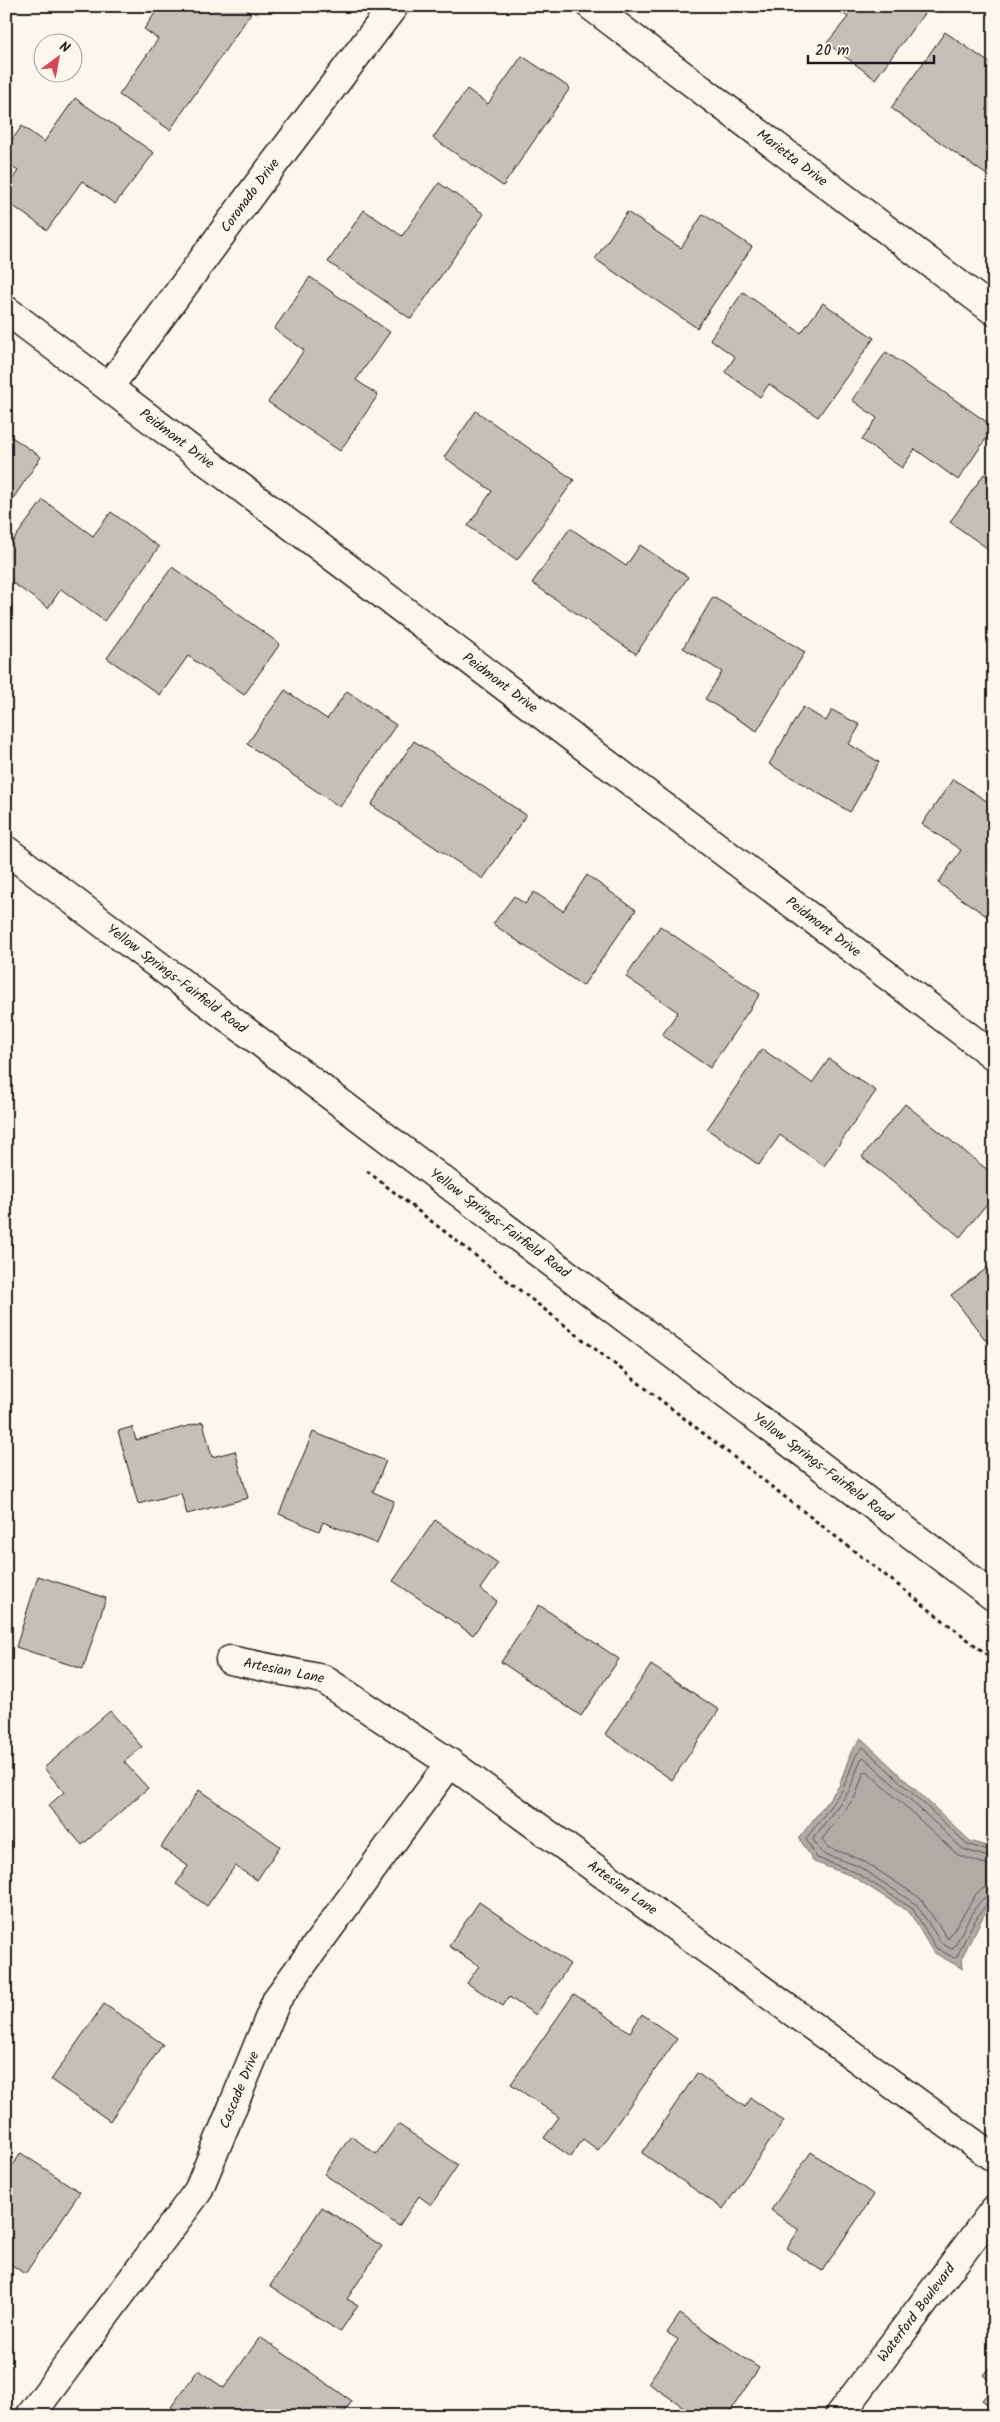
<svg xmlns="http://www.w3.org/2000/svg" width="1000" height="2422" font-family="Kalam,sans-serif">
	<rect width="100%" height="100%" fill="#fbf7ec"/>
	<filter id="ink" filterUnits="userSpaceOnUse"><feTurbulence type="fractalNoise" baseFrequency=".02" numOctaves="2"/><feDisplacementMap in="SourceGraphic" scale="10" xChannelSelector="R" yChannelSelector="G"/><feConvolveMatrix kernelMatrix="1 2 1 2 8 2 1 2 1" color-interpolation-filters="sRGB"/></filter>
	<g filter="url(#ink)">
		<path fill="#afaca5" stroke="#74726e" d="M861 1738 970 1841 994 1848V1902L986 1911 962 1957 963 1969 933 1952 910 1913 852 1876 814 1862 799 1838 839 1786 851 1752Z"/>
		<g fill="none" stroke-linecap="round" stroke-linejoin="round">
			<g stroke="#575653" stroke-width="1">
				<path d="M994 1853 967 1844 863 1747 856 1755 843 1789 806 1839 817 1858 855 1872 913 1909 936 1948 954 1958 957 1957C962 1945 982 1901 994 1900"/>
				<path d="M994 1859 963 1849 864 1757 861 1759 849 1791 813 1839 822 1853 858 1866 917 1905 941 1943 951 1949 954 1948C962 1934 976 1895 994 1893"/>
				<path d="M994 1867 958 1855 867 1771 864 1772 855 1797 822 1839 827 1847 862 1860 920 1898 948 1939 977 1893 984 1888 994 1886"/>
			</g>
		</g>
		<g fill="#c3c0b8" stroke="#1c1c1c">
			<path d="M160 6H241L251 13 170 130 119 95 158 39 144 29Z"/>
			<path d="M833 6H928L929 7 875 79 827 43 848 17Z"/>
			<path d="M945 32 994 66V180L891 108Z"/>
			<path d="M522 56 570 88 503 186 433 138 467 89 488 104Z"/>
			<path d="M75 98 154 153 115 204 82 181 47 230 6 201V188L18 171 6 163V148L22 126 44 142Z"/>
			<path d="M439 183 484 214 411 319 328 262 364 210 402 236Z"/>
			<path d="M627 212 681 248 703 214 752 247 697 328 595 259Z"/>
			<path d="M310 277 390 332 356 380 378 395 340 451 268 402 304 350 274 329Z"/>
			<path d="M743 292 801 333 823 303 874 338 818 417 769 384 760 397 725 372 735 357 710 339Z"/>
			<path d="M886 352 994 427 958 480 915 449 902 468 862 440 877 418 852 400Z"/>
			<path d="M476 411 574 480 517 560 468 526 492 491 444 457Z"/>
			<path d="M6 433 41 457 6 509Z"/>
			<path d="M984 474 994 481V553L950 522Z"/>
			<path d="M43 500 93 536 111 512 159 547 104 621 61 589 48 608 6 578V550Z"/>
			<path d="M570 528 626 566 640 545 688 577 636 654 532 583Z"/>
			<path d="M172 567 280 644 244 695 188 656 160 695 107 658Z"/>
			<path d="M713 597 805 652 757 731 705 699 722 672 683 648Z"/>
			<path d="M285 690 327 719 347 691 396 725 340 807 247 744Z"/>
			<path d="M803 707 826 721 832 710 860 725 849 744 879 762 850 812 769 764Z"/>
			<path d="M414 741 526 815 483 879 371 805Z"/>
			<path d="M953 779 994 806V914L991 919 938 883 961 850 922 824Z"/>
			<path d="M587 875 636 910 583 986 493 924 514 896 525 904 534 892 563 911Z"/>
			<path d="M660 926 760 994 710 1068 662 1035 678 1012 626 977Z"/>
			<path d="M762 1049 812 1083 829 1059 876 1091 824 1166 780 1135 759 1165 707 1129Z"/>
			<path d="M905 1104 994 1175V1195L960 1237 862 1157Z"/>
			<path d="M994 1263V1351L951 1295Z"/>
			<path d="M203 1422 212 1457 235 1451 248 1498 187 1514 181 1493 138 1504 118 1431 132 1427 136 1440Z"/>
			<path d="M313 1432 386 1461 373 1492 394 1501 377 1544 323 1522 319 1531 279 1514Z"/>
			<path d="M435 1520 498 1563 480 1589 497 1601 473 1635 393 1581Z"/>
			<path d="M38 1576 106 1598 83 1669 16 1647Z"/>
			<path d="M539 1605 619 1659 581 1716 501 1662Z"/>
			<path d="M651 1665 719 1710 672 1780 605 1734Z"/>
			<path d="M110 1711 142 1747 124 1762 148 1788 82 1845 48 1806 64 1792 44 1768Z"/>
			<path d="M199 1790 280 1846 257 1880 235 1866 207 1906 176 1884 188 1866 161 1847Z"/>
			<path d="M479 1902 570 1964 536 2015 509 1997 503 2006 467 1983 479 1966 449 1946Z"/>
			<path d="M574 1994 630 2032 642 2014 677 2039 598 2150 583 2139 571 2157 544 2138 559 2117 511 2084Z"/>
			<path d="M104 2004 163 2044 110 2121 51 2080Z"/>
			<path d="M697 2073 745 2107 751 2098 784 2121 723 2209 642 2153Z"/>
			<path d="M398 2124 458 2165 431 2205 419 2196 399 2226 324 2174 351 2136 376 2154Z"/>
			<path d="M811 2152 874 2195 822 2271 787 2248 799 2230 771 2210Z"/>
			<path d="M21 2153 80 2192 25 2274 6 2261V2175Z"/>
			<path d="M322 2207 382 2246 347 2299 358 2305 340 2332 270 2286Z"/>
			<path d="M680 2314 759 2368 727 2416H697L648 2383 678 2340 667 2333Z"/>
			<path d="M260 2337 352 2401 342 2416H184L171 2407 198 2370 224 2388Z"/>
			<path d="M994 2362V2385L983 2375Z"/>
			<path d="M994 2386V2410L982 2400Z"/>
		</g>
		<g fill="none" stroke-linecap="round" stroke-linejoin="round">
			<g stroke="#1c1c1c" stroke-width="31">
				<g id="street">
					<path id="s1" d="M591 6 994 311"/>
					<path id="s2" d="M6 310 994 1056"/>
					<path id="s3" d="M109 387 257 186 394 6"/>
					<path id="s4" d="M230 1660 323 1679 450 1763 994 2158"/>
					<path id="s5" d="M30 2416 198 2191 277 1999 450 1763"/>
					<path id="s6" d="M839 2416 994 2210"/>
				</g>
			</g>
			<g stroke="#1c1c1c" stroke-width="31">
				<g id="secondary">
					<path id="s7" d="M6 850 994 1597"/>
				</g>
			</g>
			<path stroke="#1c1c1c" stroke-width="3" stroke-dasharray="4 4" stroke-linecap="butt" d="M367 1171 994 1660"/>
			<use href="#street" stroke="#fbf7ec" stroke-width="28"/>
			<use href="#secondary" stroke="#fbf7ec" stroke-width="28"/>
		</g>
	</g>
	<g text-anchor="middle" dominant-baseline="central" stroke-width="4" stroke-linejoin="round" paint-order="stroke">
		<g font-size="14" fill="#1c1c1c" stroke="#fbf7ec">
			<text stroke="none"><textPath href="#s1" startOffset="252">Marietta Drive</textPath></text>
			<text stroke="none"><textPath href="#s3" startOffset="238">Coronado Drive</textPath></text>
			<text stroke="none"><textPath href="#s2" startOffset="214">Peidmont Drive</textPath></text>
			<text stroke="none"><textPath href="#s2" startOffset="619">Peidmont Drive</textPath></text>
			<text stroke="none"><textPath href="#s2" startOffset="1024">Peidmont Drive</textPath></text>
			<text stroke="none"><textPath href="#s7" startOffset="214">Yellow Springs-Fairfield Road</textPath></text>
			<text stroke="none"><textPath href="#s7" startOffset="619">Yellow Springs-Fairfield Road</textPath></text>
			<text stroke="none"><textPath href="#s7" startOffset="1024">Yellow Springs-Fairfield Road</textPath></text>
			<text stroke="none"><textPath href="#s4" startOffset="55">Artesian Lane</textPath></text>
			<text stroke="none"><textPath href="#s4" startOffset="460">Artesian Lane</textPath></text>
			<text stroke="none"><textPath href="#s5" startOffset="390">Cascade Drive</textPath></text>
			<text stroke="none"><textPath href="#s6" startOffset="129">Waterford Boulevard</textPath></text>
		</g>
	</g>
	<rect width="1000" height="2422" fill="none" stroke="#fbf7ec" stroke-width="25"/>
	<rect x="12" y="12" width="975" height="2397" fill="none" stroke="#1c1c1c" stroke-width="2" filter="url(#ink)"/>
	<g transform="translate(58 58) rotate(32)"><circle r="24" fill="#fbf7ec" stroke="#a29f99"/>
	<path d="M0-4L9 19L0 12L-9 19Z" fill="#d1495b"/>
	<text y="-8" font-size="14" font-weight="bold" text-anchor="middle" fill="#1c1c1c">N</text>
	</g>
	<path d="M808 55v8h126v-8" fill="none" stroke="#1c1c1c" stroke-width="2.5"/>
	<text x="815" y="55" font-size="15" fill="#1c1c1c" stroke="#fbf7ec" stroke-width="4" paint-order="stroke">20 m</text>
</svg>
